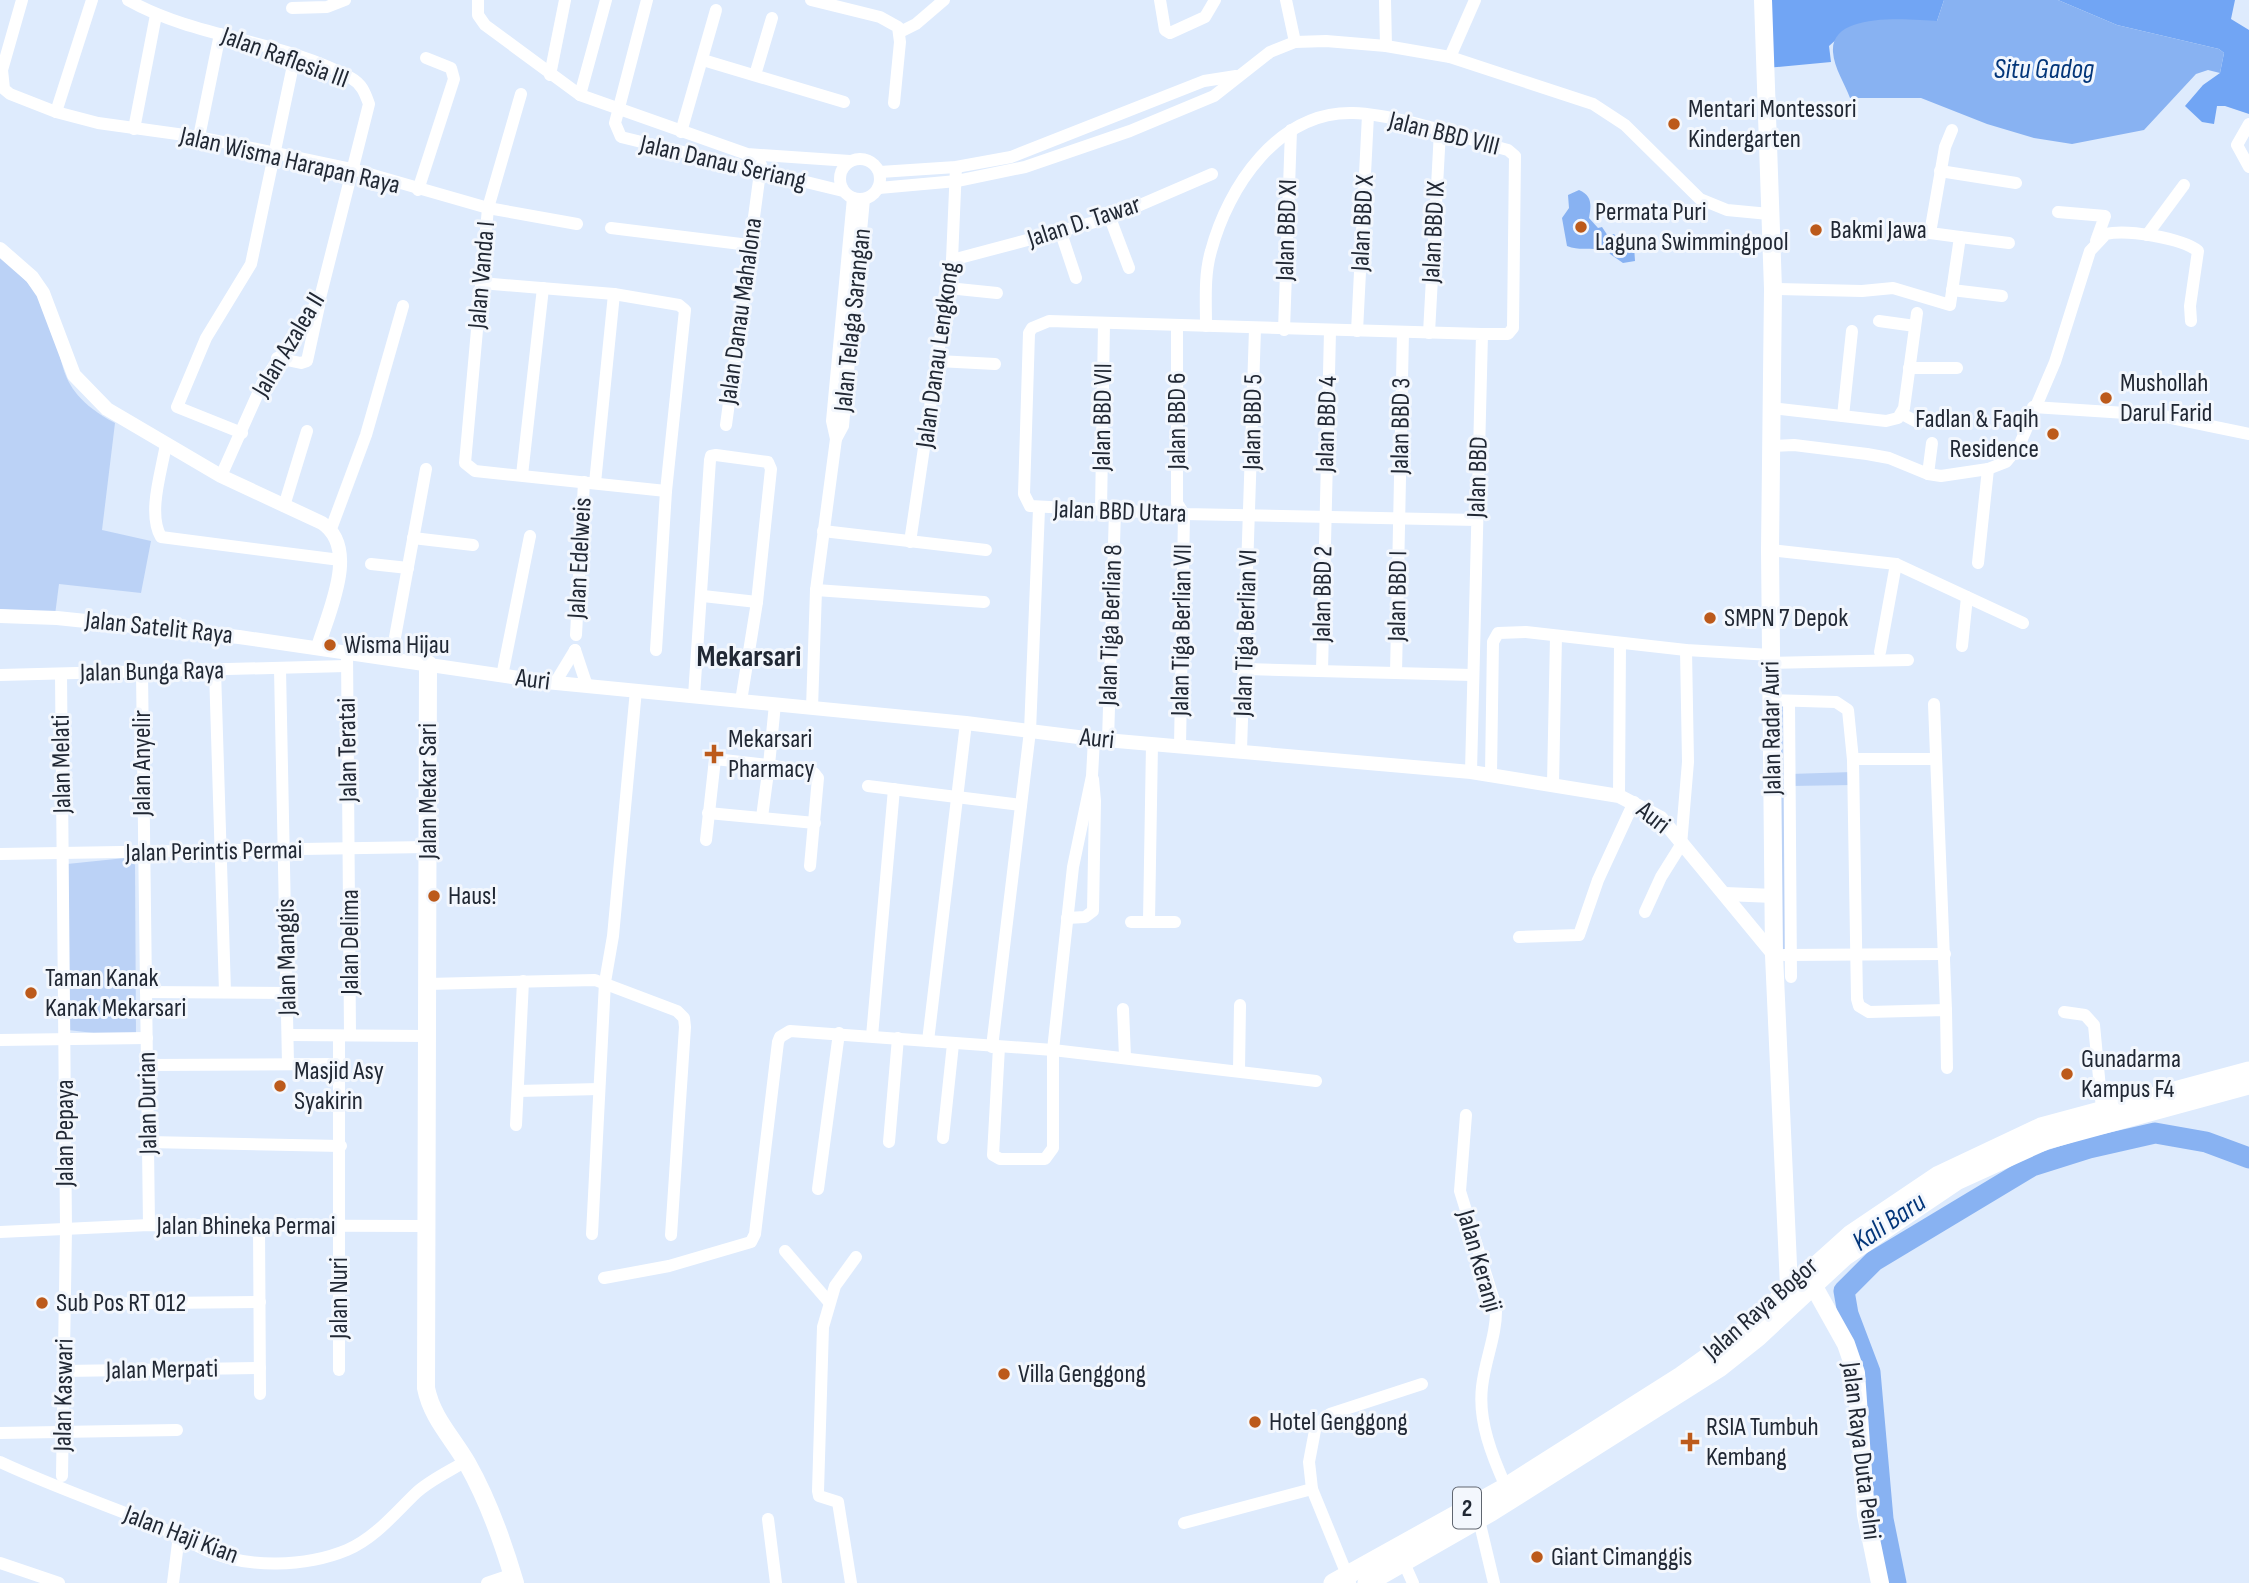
<svg xmlns="http://www.w3.org/2000/svg" width="2249" height="1583" font-family="'Sofia Sans Condensed',sans-serif">
	<rect width="100%" height="100%" fill="#deebfd"/>
	<g fill="#bbd2f6">
		<path d="M0 257C15 270 30 282 40 300 72 355 45 385 115 423L102 530 151 541 141 593 59 584 55 615 0 609Z"/>
		<path d="M1771 700 1789 701 1790 774 1853 772V785L1790 786 1792 955H1774Z"/>
		<path d="M135 857 136 1038 68 1030 67 864Z"/>
	</g>
	<g fill="#71a5f4">
		<path d="M1763 0H1944L1937 21 1838 38 1829 46 1831 62 1766 68Z"/>
		<path d="M2058 0H2235L2231 19 2249 30V114L2225 106H2217L2214 124 2202 122 2185 106 2203 85 2220 73 2224 53 2219 49 2117 25Z"/>
	</g>
	<g fill="#88b2f2">
		<path d="M1944 0H2058L2117 25 2219 49 2224 53 2220 73 2208 70 2196 74 2144 130 2072 144 2034 138 1987 124 1921 98H1850C1845 84 1834 68 1833 52 1830 10 1913 20 1937 21Z"/>
		<path d="M1579 190C1593 196 1591 206 1589 218L1598 228 1602 227 1608 236 1614 234 1620 241 1634 246 1635 261 1623 263 1610 254 1605 244 1600 250C1588 247 1579 251 1567 246L1562 218 1569 208 1568 195Z"/>
	</g>
	<g fill="none" stroke-linecap="round" stroke-linejoin="round">
		<path stroke="#88b2f2" stroke-width="21" d="M1896 1583 1883 1519 1870 1372 1848 1314 1844 1291 1874 1261 2032 1166 2089 1148 2155 1133 2206 1142 2249 1158"/>
		<g stroke="#fff" stroke-width="12">
			<path d="M22 0 2 70 4 89 10 94 56 112 98 123 199 137 352 169 488 208 577 224"/>
			<path d="M128 0C197 39 283 40 351 78 362 84 365 93 369 104L320 298 263 382 221 476"/>
			<path d="M478 0V15L485 25 580 95 606 0"/>
			<path d="M647 0 615 123 621 137 843 191"/>
			<path d="M811 0 880 17 898 27 900 42 894 103"/>
			<path d="M1160 0 1165 30 1170 33 1205 17 1215 0"/>
			<path d="M1286 0 1295 42"/>
			<path d="M1385 0 1386 46"/>
			<path d="M292 8 327 7 345 0"/>
			<path d="M900 32 916 24 944 0"/>
			<path d="M1450 57 1475 0"/>
			<path d="M703 60 844 102"/>
			<path d="M550 75 565 0"/>
			<path d="M755 75 772 18"/>
			<path d="M521 94 488 208 465 463 475 471 666 491"/>
			<path d="M580 95 747 154 850 161"/>
			<path d="M56 112 92 0"/>
			<path d="M2249 124 2237 145 2249 167"/>
			<path d="M134 129 156 15"/>
			<path d="M681 132 716 10"/>
			<path d="M199 137 220 34"/>
			<circle cx="860" cy="179" r="20"/>
			<path d="M1940 171 2016 183"/>
			<path d="M880 172 956 167 1011 157 1204 81 1236 76"/>
			<path d="M879 188 957 181 1025 167 1130 131 1214 96 1270 52 1295 42 1326 41 1386 46 1450 57 1593 104 1625 125 1700 199 1727 210 1769 214"/>
			<path d="M418 190 454 79 451 68 426 58"/>
			<path d="M2058 212 2105 216 2096 241"/>
			<path d="M1110 218 1129 268"/>
			<path d="M611 228 749 245"/>
			<path d="M1061 233 1076 278"/>
			<path d="M2147 235 2184 185"/>
			<path d="M1960 237 2009 243"/>
			<path d="M952 260 1110 218 1212 174"/>
			<path d="M481 283 614 294 679 305 685 310 666 491 656 650"/>
			<path d="M948 288 997 293"/>
			<path d="M1773 289 1862 291 1893 288 1950 305 1960 237 1930 233 1945 147 1952 130"/>
			<path d="M1952 290 2002 296"/>
			<path d="M1879 321 1915 326"/>
			<path d="M1177 326V503L1184 514 1180 746"/>
			<path d="M1206 326C1206 301 1204 275 1211 251 1228 187 1278 111 1353 113 1396 114 1465 138 1508 150L1515 156 1513 328 1508 334H1482"/>
			<path d="M1284 330 1291 130"/>
			<path d="M1357 331 1368 115"/>
			<path d="M1429 333 1440 131"/>
			<path d="M277 358 301 363 307 361 319 306"/>
			<path d="M938 361 995 364"/>
			<path d="M1909 368H1957"/>
			<path d="M2033 407 2157 415 2249 434"/>
			<path d="M1771 408 1886 421 1898 418 1904 408 1917 313"/>
			<path d="M1902 414 1919 423"/>
			<path d="M1843 416 1852 331"/>
			<path d="M726 425 761 165"/>
			<path d="M242 433 177 407 206 338 251 264 295 56"/>
			<path d="M836 439 832 421 853 198"/>
			<path d="M166 444C162 470 147 513 161 537L340 560"/>
			<path d="M1771 446 1794 445 1867 454 1889 458 1928 474 1941 476 1988 469 2006 462 2019 446 2055 362 2090 251 2106 234C2126 229 2182 238 2198 251L2190 306 2191 321"/>
			<path d="M1928 474 1932 443"/>
			<path d="M522 475 543 288"/>
			<path d="M595 483 614 294"/>
			<path d="M284 506 307 431"/>
			<path d="M1101 511 1104 323"/>
			<path d="M331 529 366 435 403 306"/>
			<path d="M823 531 986 550"/>
			<path d="M413 538 473 545"/>
			<path d="M910 542 952 260 956 167"/>
			<path d="M1770 550 1896 564 2023 623"/>
			<path d="M1978 563 1988 469"/>
			<path d="M371 564 408 568"/>
			<path d="M816 590 984 602"/>
			<path d="M703 596 757 602"/>
			<path d="M576 635 584 482"/>
			<path d="M1962 646 1967 597"/>
			<path d="M575 650 587 686"/>
			<path d="M347 652 350 1035"/>
			<path d="M1880 652 1896 564"/>
			<path d="M391 659 426 469"/>
			<path d="M1771 663 1908 660"/>
			<path d="M280 669 288 1064"/>
			<path d="M1245 669 1472 675"/>
			<path d="M215 670 225 992"/>
			<path d="M1322 671 1330 331"/>
			<path d="M142 672 149 1225"/>
			<path d="M1396 673 1403 332"/>
			<path d="M61 674 66 1229 62 1476"/>
			<path d="M0 675 346 666"/>
			<path d="M502 676 530 536"/>
			<path d="M555 683 575 650"/>
			<path d="M694 696 710 460 711 456 716 455 768 462 771 469 757 602 741 701"/>
			<path d="M1771 700 1836 702 1848 710 1853 760 1857 999 1859 1006 1869 1012 1946 1010 1947 1068"/>
			<path d="M1789 701 1791 977"/>
			<path d="M775 704 769 765 814 773 818 778 810 866"/>
			<path d="M1934 704 1946 1010"/>
			<path d="M812 708 816 590 836 439 843 426 864 199"/>
			<path d="M1108 740 1115 511"/>
			<path d="M1241 750 1255 329"/>
			<path d="M1853 759H1935"/>
			<path d="M1471 772 1482 334 1049 321 1032 328 1029 333 1024 494 1030 506 1184 514 1477 520"/>
			<path d="M1491 774 1493 642 1498 633 1526 632 1686 650 1771 655"/>
			<path d="M1553 784 1556 636"/>
			<path d="M868 786 1021 805"/>
			<path d="M1619 796 1620 643"/>
			<path d="M708 813 815 823"/>
			<path d="M706 840 715 759 769 765 762 817"/>
			<path d="M0 854 428 847"/>
			<path d="M1645 912 1661 877 1681 845 1688 762 1686 650"/>
			<path d="M1067 918 1085 917 1093 911 1095 801 1093 779"/>
			<path d="M1149 921 1152 744"/>
			<path d="M1131 922H1175"/>
			<path d="M1519 937 1579 935 1598 880 1634 802"/>
			<path d="M1784 955 1945 954"/>
			<path d="M427 984 595 980 677 1011 684 1018 685 1027 671 1235"/>
			<path d="M146 992 287 993"/>
			<path d="M1123 1009 1125 1057"/>
			<path d="M2064 1012 2085 1015 2094 1025 2102 1109"/>
			<path d="M288 1035 427 1036"/>
			<path d="M872 1036 894 789"/>
			<path d="M0 1040 147 1038"/>
			<path d="M928 1041 966 723"/>
			<path d="M992 1047 1030 731 1039 509"/>
			<path d="M999 1047 993 1155 1000 1159H1045L1053 1148V1050L1073 867 1092 776 1094 739"/>
			<path d="M148 1065 339 1064"/>
			<path d="M1239 1070 1240 1005"/>
			<path d="M518 1091 599 1089"/>
			<path d="M1466 1115 1460 1191 1496 1307C1497 1335 1485 1359 1482 1387 1478 1421 1492 1456 1506 1487"/>
			<path d="M516 1125 523 981"/>
			<path d="M943 1138 953 1044"/>
			<path d="M148 1142 341 1146"/>
			<path d="M889 1142 898 1038"/>
			<path d="M818 1189 839 1033"/>
			<path d="M259 1226 260 1394"/>
			<path d="M0 1232 149 1225 426 1226"/>
			<path d="M592 1234 605 982 613 936 636 690"/>
			<path d="M785 1251 829 1302"/>
			<path d="M604 1278 669 1266 751 1242 755 1234 778 1042 780 1037 790 1031 1053 1050 1316 1081"/>
			<path d="M65 1304 260 1302"/>
			<path d="M339 1370V1036"/>
			<path d="M64 1371 260 1368"/>
			<path d="M0 1433 177 1430"/>
			<path d="M0 1462C47 1484 95 1501 143 1520 165 1529 185 1540 206 1550 247 1569 306 1567 347 1550 375 1538 395 1513 416 1493 430 1480 450 1471 466 1461"/>
			<path d="M768 1519 776 1583"/>
			<path d="M1479 1520 1494 1583"/>
			<path d="M1184 1523 1312 1489"/>
			<path d="M0 1563 59 1583"/>
			<path d="M1404 1563 1413 1583"/>
			<path d="M1350 1582 1312 1489 1309 1462 1316 1425 1330 1414 1422 1384"/>
			<path d="M173 1583 179 1535"/>
			<path d="M487 1583 513 1574"/>
			<path d="M851 1583 838 1502 819 1496 818 1491 823 1327 835 1286 856 1257"/>
		</g>
		<g stroke="#fff" stroke-width="14">
			<path d="M0 249 32 277 43 293 74 375 107 409 221 476 322 523C360 548 328 613 318 647"/>
			<path d="M0 616 57 618 239 637 546 682 966 723 1094 739 1471 772 1619 796 1661 818 1774 955"/>
			<path d="M1725 894 1774 896"/>
		</g>
		<g stroke="#fff" stroke-width="18">
			<path d="M1763 0 1773 289 1770 550 1774 955 1789 1287"/>
			<path d="M428 664 426 1388C432 1418 452 1437 467 1463 488 1500 503 1542 515 1583"/>
			<path d="M1813 1285 1846 1344 1856 1373 1866 1515 1880 1583"/>
		</g>
		<g stroke="#fff" stroke-width="19">
			<path d="M1333 1583 1506 1487 1681 1376 1740 1334 1850 1235 1939 1175 2041 1127 2249 1071"/>
			<path d="M1367 1583 1491 1512 1719 1368 1758 1337 1844 1257 1958 1180 2046 1140 2249 1085"/>
		</g>
	</g>
	<g fill="#bc5a1b" stroke="#f3f7fd" stroke-width="2.5">
		<circle cx="1674" cy="124" r="7"/>
		<circle cx="1581" cy="227" r="7"/>
		<circle cx="1816" cy="230" r="7"/>
		<circle cx="2106" cy="398" r="7"/>
		<circle cx="2053" cy="434" r="7"/>
		<circle cx="1710" cy="618" r="7"/>
		<circle cx="330" cy="645" r="7"/>
		<path d="M710.5 743.5h7v7h7v7h-7v7h-7v-7h-7v-7h7z"/>
		<circle cx="434" cy="896" r="7"/>
		<circle cx="31" cy="993" r="7"/>
		<circle cx="2067" cy="1074" r="7"/>
		<circle cx="280" cy="1086" r="7"/>
		<circle cx="42" cy="1303" r="7"/>
		<circle cx="1004" cy="1374" r="7"/>
		<circle cx="1255" cy="1422" r="7"/>
		<path d="M1686.5 1431.5h7v7h7v7h-7v7h-7v-7h-7v-7h7z"/>
		<circle cx="1537" cy="1557" r="7"/>
	</g>
	<g text-anchor="middle" dominant-baseline="central" stroke-width="6" stroke-linejoin="round" paint-order="stroke">
		<rect fill="#f3f7fd" stroke="#606670" stroke-width="2" x="1453" y="1487.5" width="28" height="41" rx="5"/>
		<g font-size="24" font-weight="bold" fill="#212834">
			<text x="1467" y="1508">2</text>
		</g>
		<g font-size="26" fill="#212834" stroke="#f3f7fd">
			<text transform="translate(285 58) rotate(20)">Jalan Raflesia III</text>
			<text transform="translate(1444 134) rotate(14)">Jalan BBD VIII</text>
			<text transform="translate(290 161) rotate(13)">Jalan Wisma Harapan Raya</text>
			<text transform="translate(723 163) rotate(13)">Jalan Danau Seriang</text>
			<text transform="translate(1084 222) rotate(-18)">Jalan D. Tawar</text>
			<text transform="translate(1363 223) rotate(-87)">Jalan BBD X</text>
			<text transform="translate(1287 230) rotate(-88)">Jalan BBD XI</text>
			<text transform="translate(1434 232) rotate(-87)">Jalan BBD IX</text>
			<text transform="translate(482 275) rotate(-85)">Jalan Vanda I</text>
			<text transform="translate(741 311) rotate(-82)">Jalan Danau Mahalona</text>
			<text transform="translate(853 320) rotate(-84)">Jalan Telaga Sarangan</text>
			<text transform="translate(289 345) rotate(-59)">Jalan Azalea II</text>
			<text transform="translate(938 355) rotate(-82)">Jalan Danau Lengkong</text>
			<text transform="translate(1103 417) rotate(-89)">Jalan BBD VII</text>
			<text transform="translate(1177 421) rotate(-90)">Jalan BBD 6</text>
			<text transform="translate(1253 422) rotate(-89)">Jalan BBD 5</text>
			<text transform="translate(1327 424) rotate(-88)">Jalan BBD 4</text>
			<text transform="translate(1401 426) rotate(-89)">Jalan BBD 3</text>
			<text transform="translate(1478 477) rotate(-88)">Jalan BBD</text>
			<text transform="translate(1120 512) rotate(2)">Jalan BBD Utara</text>
			<text transform="translate(580 558) rotate(-87)">Jalan Edelweis</text>
			<text transform="translate(1323 594) rotate(-89)">Jalan BBD 2</text>
			<text transform="translate(1398 596) rotate(-89)">Jalan BBD I</text>
			<text transform="translate(1111 625) rotate(-88)">Jalan Tiga Berlian 8</text>
			<text transform="translate(159 628) rotate(6)">Jalan Satelit Raya</text>
			<text transform="translate(1182 630) rotate(-89)">Jalan Tiga Berlian VII</text>
			<text transform="translate(1246 633) rotate(-88)">Jalan Tiga Berlian VI</text>
			<text transform="translate(152 672) rotate(-1)">Jalan Bunga Raya</text>
			<text transform="translate(533 680) rotate(7)">Auri</text>
			<text transform="translate(1772 728) rotate(-91)">Jalan Radar Auri</text>
			<text transform="translate(1097 739) rotate(6)">Auri</text>
			<text transform="translate(348 750) rotate(-91)">Jalan Teratai</text>
			<text transform="translate(142 763) rotate(-90)">Jalan Anyelir</text>
			<text transform="translate(62 764) rotate(-91)">Jalan Melati</text>
			<text transform="translate(428 791) rotate(-90)">Jalan Mekar Sari</text>
			<text transform="translate(1653 818) rotate(38)">Auri</text>
			<text transform="translate(214 852) rotate(-1)">Jalan Perintis Permai</text>
			<text transform="translate(350 942) rotate(-90)">Jalan Delima</text>
			<text transform="translate(287 957) rotate(-91)">Jalan Manggis</text>
			<text transform="translate(148 1103) rotate(-91)">Jalan Durian</text>
			<text transform="translate(65 1133) rotate(-90)">Jalan Pepaya</text>
			<text x="246" y="1226">Jalan Bhineka Permai</text>
			<text transform="translate(1479 1261) rotate(74)">Jalan Keranji</text>
			<text transform="translate(339 1298) rotate(-90)">Jalan Nuri</text>
			<text transform="translate(1761 1309) rotate(-41)">Jalan Raya Bogor</text>
			<text transform="translate(162 1370) rotate(-1)">Jalan Merpati</text>
			<text transform="translate(64 1395) rotate(-89)">Jalan Kaswari</text>
			<text transform="translate(1861 1451) rotate(83)">Jalan Raya Duta Pelni</text>
			<text transform="translate(181 1535) rotate(21)">Jalan Haji Kian</text>
		</g>
		<g font-size="26" fill="#212834" stroke="#f3f7fd" text-anchor="start">
			<text x="1688" y="109">Mentari Montessori<tspan x="1688" dy="30">Kindergarten</tspan></text>
			<text x="1595" y="212">Permata Puri<tspan x="1595" dy="30">Laguna Swimmingpool</tspan></text>
			<text x="1830" y="230">Bakmi Jawa</text>
			<text x="2120" y="383">Mushollah<tspan x="2120" dy="30">Darul Farid</tspan></text>
			<text x="2039" y="419" text-anchor="end">Fadlan &amp; Faqih<tspan x="2039" dy="30">Residence</tspan></text>
			<text x="1724" y="618">SMPN 7 Depok</text>
			<text x="344" y="645">Wisma Hijau</text>
			<text x="728" y="739">Mekarsari<tspan x="728" dy="30">Pharmacy</tspan></text>
			<text x="448" y="896">Haus!</text>
			<text x="45" y="978">Taman Kanak<tspan x="45" dy="30">Kanak Mekarsari</tspan></text>
			<text x="2081" y="1059">Gunadarma<tspan x="2081" dy="30">Kampus F4</tspan></text>
			<text x="294" y="1071">Masjid Asy<tspan x="294" dy="30">Syakirin</tspan></text>
			<text x="56" y="1303">Sub Pos RT 012</text>
			<text x="1018" y="1374">Villa Genggong</text>
			<text x="1269" y="1422">Hotel Genggong</text>
			<text x="1706" y="1427">RSIA Tumbuh<tspan x="1706" dy="30">Kembang</tspan></text>
			<text x="1551" y="1557">Giant Cimanggis</text>
		</g>
		<g font-size="28" font-style="italic" fill="#03367a" stroke="#f3f7fd">
			<text x="2044" y="69">Situ Gadog</text>
			<text transform="translate(1889 1222) rotate(-34)">Kali Baru</text>
		</g>
		<g font-size="30" font-weight="bold" fill="#212834" stroke="#f3f7fd">
			<text x="749" y="657">Mekarsari</text>
		</g>
	</g>
</svg>
